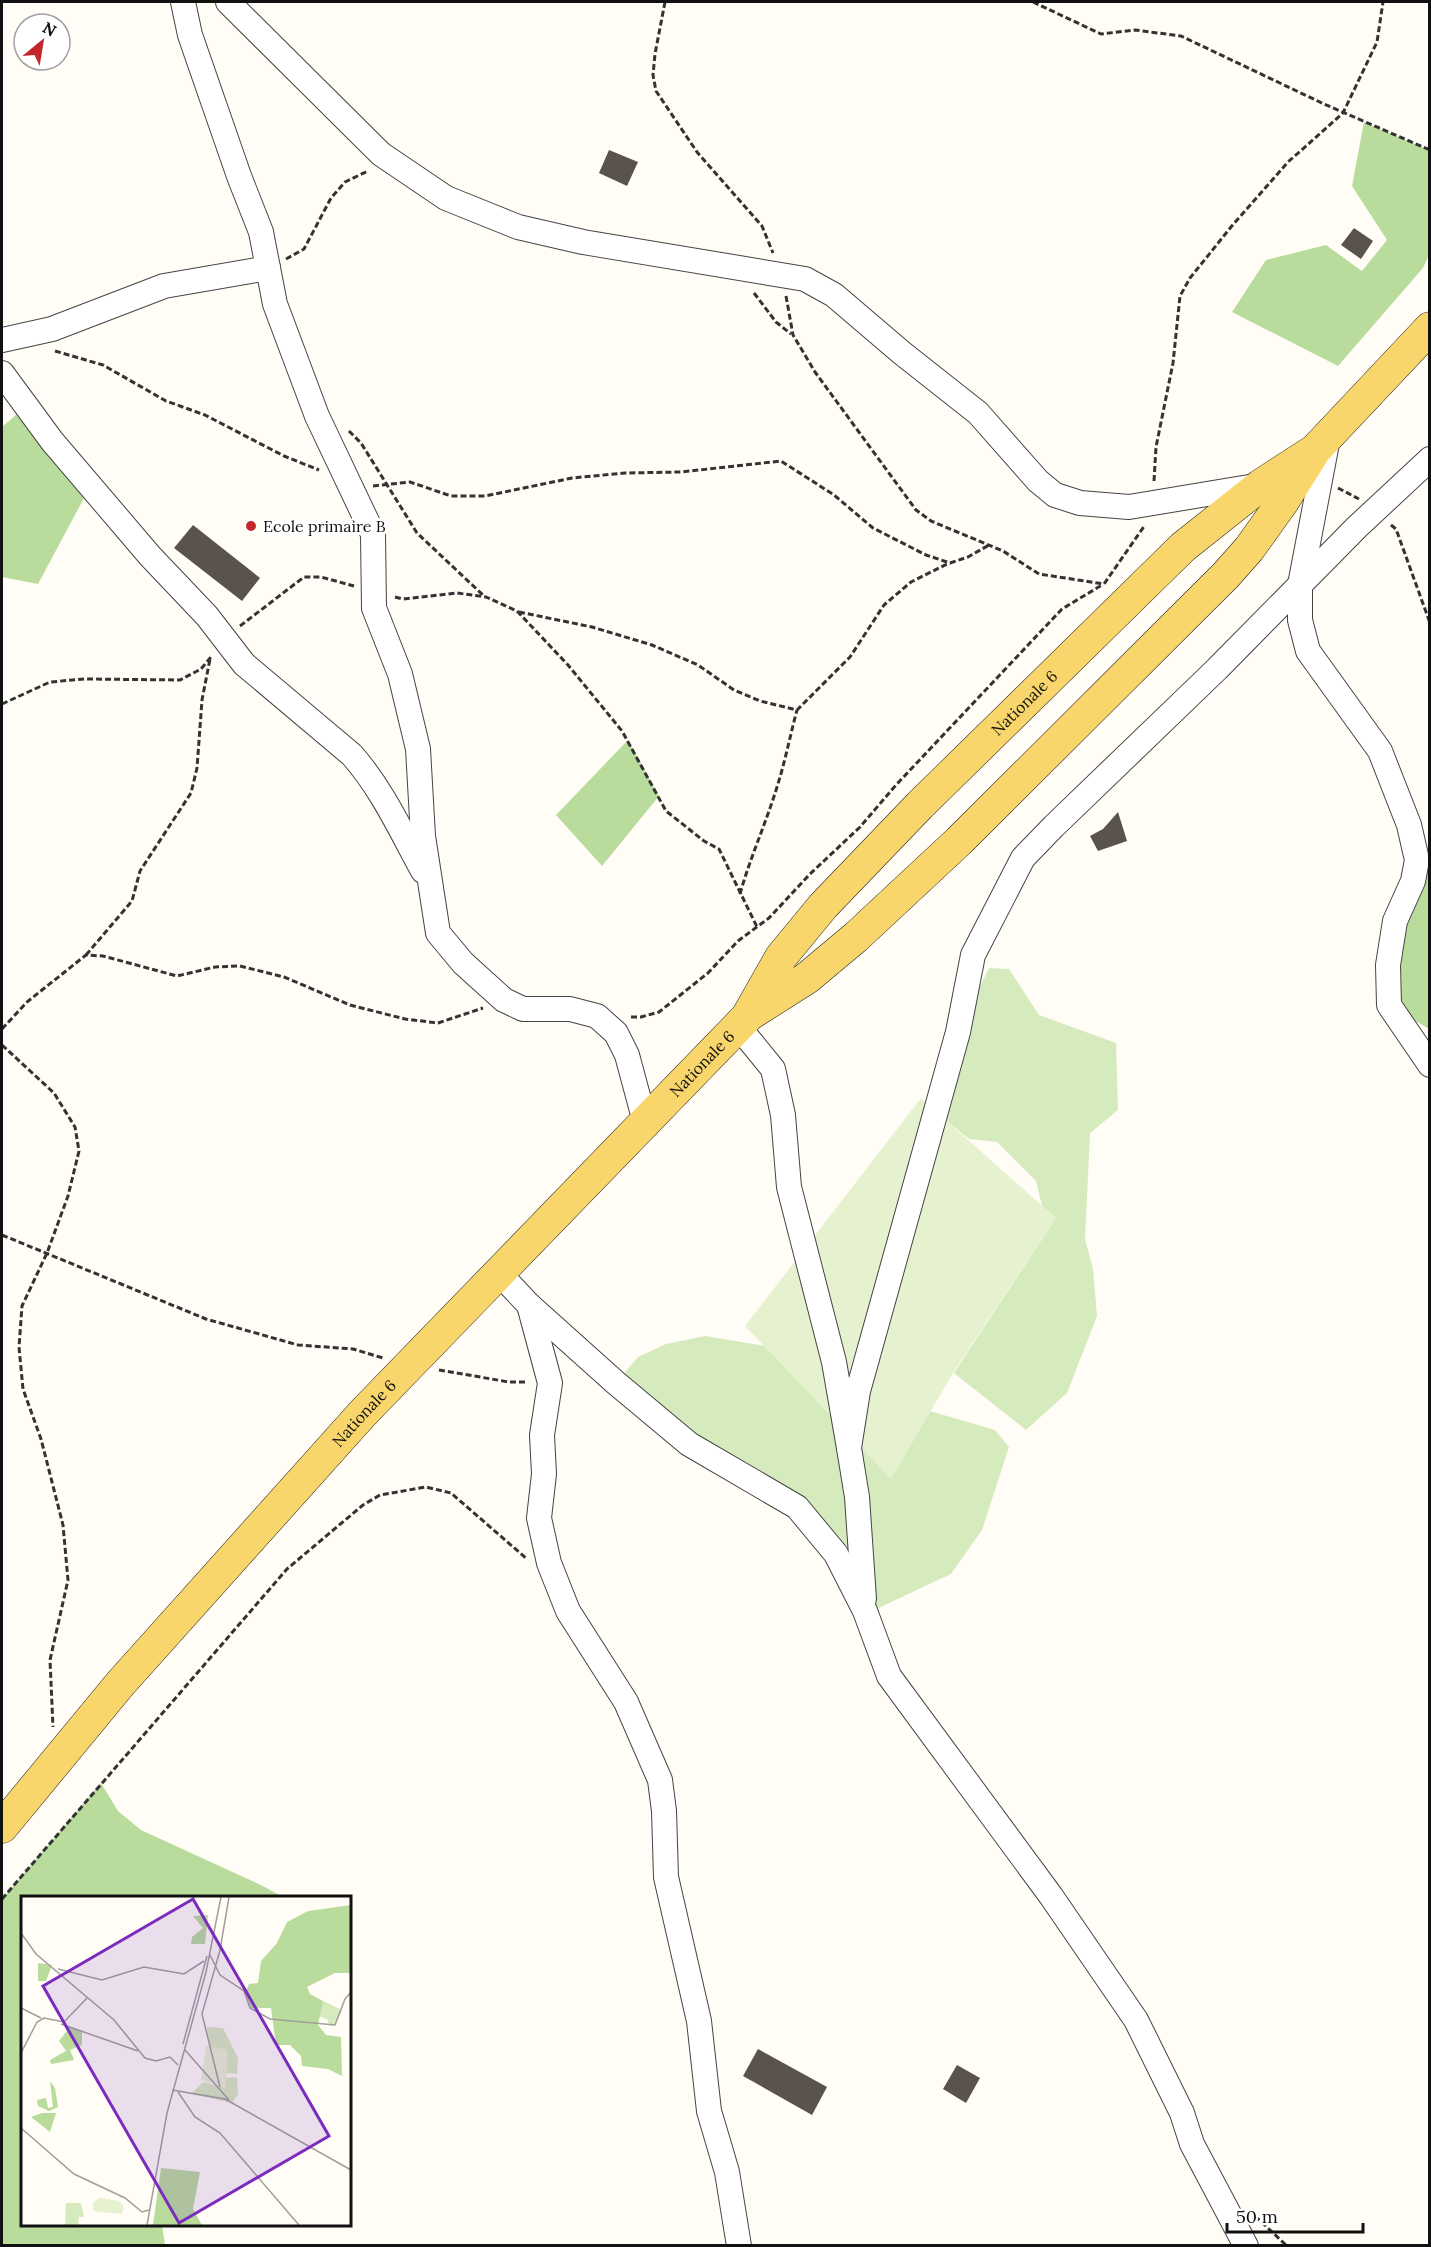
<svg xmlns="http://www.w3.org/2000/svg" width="1431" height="2247" font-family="Lora,serif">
	<rect width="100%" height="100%" fill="#fffdf5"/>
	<g fill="#d5ebbd">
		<path d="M989 968 1009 969 1039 1015 1116 1043 1118 1110 1090 1133 1085 1239 1093 1269 1097 1316 1067 1393 1026 1430 954 1373 1056 1218 1042 1206 1036 1181 997 1142 969 1139 942 1117 958 1032Z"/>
		<path d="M705 1336 765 1346 891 1478 930 1411 995 1430 1009 1447 982 1530 951 1574 872 1611 797 1507 616 1383 638 1357 666 1344Z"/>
	</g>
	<g fill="#b9dc9c">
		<path d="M1364 122 1429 150V255L1423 268 1338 366 1232 312 1266 260 1326 245 1362 271 1387 240 1352 186Z"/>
		<path d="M26 406 91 485 38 584 2 577V427Z"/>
		<path d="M628 740 659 796 602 866 556 815Z"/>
		<path d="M1429 869V1029L1389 1005 1413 881Z"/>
		<path d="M101 1783 118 1811 141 1830 259 1884 283 1897 22 1898V2224L162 2225 165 2245H2V1899Z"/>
	</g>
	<path fill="#e6f2cf" d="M921 1098 1056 1218 953 1373 891 1479 745 1326Z"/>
	<g fill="#5a524d">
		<path d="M609 150 638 162 627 186 599 173Z"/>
		<path d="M1354 228 1373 241 1361 259 1341 245Z"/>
		<path d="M193 525 260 578 242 601 174 548Z"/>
		<path d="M1118 812 1127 841 1098 851 1090 836 1103 829Z"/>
		<path d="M758 2049 827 2087 812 2115 743 2076Z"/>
		<path d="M957 2065 980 2078 966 2103 943 2089Z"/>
	</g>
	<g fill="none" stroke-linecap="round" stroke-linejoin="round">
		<g stroke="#444" stroke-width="26">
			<g id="minor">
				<path d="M183 2 190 35 239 176 261 232 275 304 317 416 373 534 374 608 400 674 418 749 423 836 438 933 463 963 504 1000 523 1009H570L597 1016 616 1033 627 1055 645 1122"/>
				<path d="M228 2 381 154 446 198 518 227 583 242 805 279 834 295 902 353 978 413 1038 481 1055 495 1080 503 1129 507 1261 485"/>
				<path d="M2 340 52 329 164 286 268 268"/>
				<path d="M2 373 52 441 150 556 207 616 244 664 352 755C382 789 401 831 423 871"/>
				<path d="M1328 438 1300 585V620L1308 651 1380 751 1409 825 1417 860 1413 881 1395 921 1388 965 1389 1005 1430 1065"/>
				<path d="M738 1026 773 1069 783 1115 789 1187 834 1362 849 1448 857 1497 864 1599"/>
				<path d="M499 1273 529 1305 616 1383 689 1444 797 1507 836 1554 865 1611 889 1676 1051 1896 1136 2020 1182 2113 1192 2144 1246 2246"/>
				<path d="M529 1305 550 1383 542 1435 544 1474 539 1518 549 1563 568 1611 626 1702 660 1780 664 1811 666 1877 699 2021 709 2111 727 2172 739 2246"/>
				<path d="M849 1448 858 1391 958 1032 973 955 1023 858 1054 826 1217 669 1357 527 1430 459"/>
			</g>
		</g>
		<g stroke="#222" stroke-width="33">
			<g id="major">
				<path d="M752 1013 807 978 856 937 959 841 1226 575 1249 549 1282 503 1315 450 1430 328"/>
				<path id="s1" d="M2 1827 120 1684 363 1413 747 1017 781 957 823 906 920 805 1183 547 1261 485 1315 450"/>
			</g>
		</g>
		<g stroke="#333" stroke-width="3" stroke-dasharray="6 3" stroke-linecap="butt">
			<path d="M665 2 655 54 653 75 656 91 697 152 762 226 773 253"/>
			<path d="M1033 2 1101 34 1135 30 1181 36 1324 104 1430 150"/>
			<path d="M286 259 304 249 331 198 345 182 368 171"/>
			<path d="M754 293 776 322 791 334"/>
			<path d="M786 296 793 335 815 372 916 510 931 521 1003 551 1039 574 1104 584 1145 525"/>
			<path d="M55 351 103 365 166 401 205 415 284 456 319 470"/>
			<path d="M349 431 361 443 417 533 484 596"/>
			<path d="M1154 481 1156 447 1173 363 1180 296 1190 278 1231 227 1288 162 1343 113 1377 42 1383 2"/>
			<path d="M373 486 410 482 451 496H485L572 478 625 473 681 472 781 461 834 495 873 528 926 555 950 563 968 557 989 545"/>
			<path d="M1338 488 1359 499"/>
			<path d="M1391 525 1396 529 1430 623"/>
			<path d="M395 597 403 599 457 593 486 597 517 611 568 665 622 731 666 811 704 841 719 849 757 927"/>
			<path d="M519 612 592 627 652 645 698 665 734 690 760 701 797 710 850 657 884 605 911 582 949 563"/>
			<path d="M240 626 304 577H321L354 586"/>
			<path d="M2 704 50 682 85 679 180 680 201 669 211 657"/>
			<path d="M740 894C750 858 766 823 777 787 785 762 790 736 797 710"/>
			<path d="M86 955 132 901 140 871 191 793 197 768 202 700 210 659"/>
			<path d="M631 1017H641L659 1012 708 973 738 941 769 918 810 874 860 827 896 785 1062 609 1102 585"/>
			<path d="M2 1029 27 1002 86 955 103 956 177 976 215 967 240 966 284 977 350 1005 405 1019 438 1023 483 1008"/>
			<path d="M2 1045 54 1093 75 1127 79 1151 68 1196 47 1253 22 1306 19 1347 23 1389 41 1439 63 1525 68 1580 50 1660 53 1727"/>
			<path d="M2 1235 206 1319 298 1345 353 1349 383 1358"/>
			<path d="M439 1370 509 1382H528"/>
			<path d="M2 1899 287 1569 363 1505 380 1495 426 1487 451 1493 527 1559"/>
			<path d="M1255 2216 1287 2246"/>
		</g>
		<use href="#minor" stroke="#fff" stroke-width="24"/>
		<use href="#major" stroke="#f9d66b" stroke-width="32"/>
	</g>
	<circle fill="#c4262e" stroke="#fff" stroke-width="2" cx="251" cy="526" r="6"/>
	<g text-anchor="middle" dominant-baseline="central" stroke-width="6" stroke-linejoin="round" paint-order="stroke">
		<g font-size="16" fill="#111" stroke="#fff" text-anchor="start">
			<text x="263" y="526">Ecole primaire B</text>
		</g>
		<g font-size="16" fill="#111" stroke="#fff">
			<text stroke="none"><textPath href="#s1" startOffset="1522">Nationale 6</textPath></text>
			<text stroke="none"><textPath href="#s1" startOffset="1036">Nationale 6</textPath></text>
			<text stroke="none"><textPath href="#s1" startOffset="550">Nationale 6</textPath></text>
		</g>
	</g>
	<g transform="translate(21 1896)">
		<rect width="330" height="330" fill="#fffdf5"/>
		<path d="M302 105 321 114 314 129 308 130 307 124 298 120ZM186 131 202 132 217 162 216 178 205 177 206 154 188 151ZM216 181 217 198 211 207 170 198 182 186 205 192V182ZM45 307H60L63 321H58L57 329H44Z" fill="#d5ebbd"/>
		<path d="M330 9V77H314L286 91 289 98 302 105 297 129 305 139 320 141 321 180 307 173 281 170 280 160 269 149H255L250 112H229L224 97 228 88 237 87 240 65 256 47 266 26 287 15ZM187 19 184 48H170L171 41 182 32 172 20ZM17 67 31 69 25 85H17ZM49 131 61 136V149L49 154 53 164 30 168 29 164 45 155 38 145ZM29 185 34 192 37 211 28 215 17 210 16 204 25 202 27 212 32 211ZM21 217H35L29 236 10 221ZM140 272 179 276 172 313 181 329H132Z" fill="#b9dc9c"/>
		<path d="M185 150 206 154 205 192 180 184ZM78 302 99 305 103 312 100 318 72 315V307Z" fill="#e6f2cf"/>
		<path fill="none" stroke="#a09f9a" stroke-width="1.5" d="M0 37 15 58 93 124 124 162 135 165 149 161 157 169M189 59 199 79 223 95 229 112 249 123 314 129 324 103 330 96M37 73 81 84 123 71 163 78 183 65M0 112 20 122M40 128 117 155M162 148 186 60M164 154 208 204M0 157 16 126 23 122 43 126 66 102M199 191 181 118 199 54 208 1M151 194 204 203 330 274M157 196 174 221 199 237 278 329M0 232 53 278 104 302 121 316 128 314M126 329 146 217 185 76 200 1"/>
		<path fill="#7b2cbf" fill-opacity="0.15" stroke="#7b2cbf" stroke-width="3" d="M172 3 308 240 158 327 22 90Z"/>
		<rect width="330" height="330" fill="none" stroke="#111" stroke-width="3"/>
	</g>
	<rect width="1431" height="2247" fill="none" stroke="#111111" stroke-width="6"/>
	<g transform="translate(42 42) rotate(30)"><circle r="28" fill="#ffffff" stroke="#a0a0a0" stroke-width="1.5"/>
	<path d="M0-4.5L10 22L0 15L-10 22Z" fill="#c4262e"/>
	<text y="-9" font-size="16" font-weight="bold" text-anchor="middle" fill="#111111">N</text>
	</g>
	<path d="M1227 2223v9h136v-9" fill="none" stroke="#111111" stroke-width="3"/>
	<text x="1236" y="2223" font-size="18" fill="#111111" stroke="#ffffff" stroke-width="4.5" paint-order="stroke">50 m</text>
</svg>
